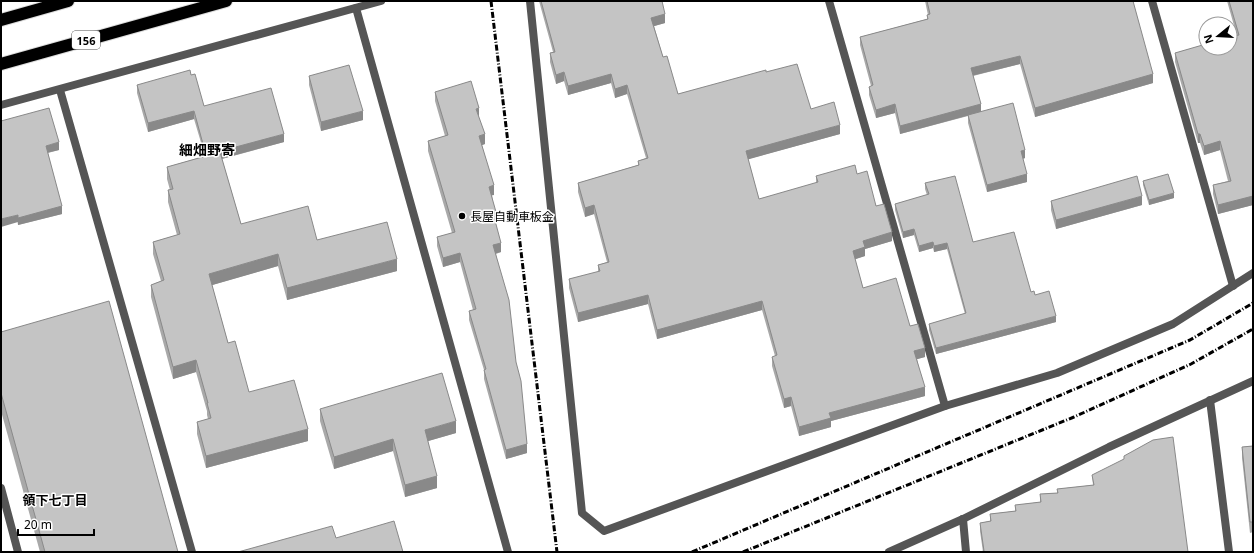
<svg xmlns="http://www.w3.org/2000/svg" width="1254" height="553" font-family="'Noto Sans','Noto Sans JP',sans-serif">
	<rect width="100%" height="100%" fill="#fff"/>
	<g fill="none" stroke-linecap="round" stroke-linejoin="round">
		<g stroke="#dbdbdb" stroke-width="14">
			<g id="highway">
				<path d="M1 20 68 1"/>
				<path d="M1 64 226 1"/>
			</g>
		</g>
		<g stroke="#555" stroke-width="8">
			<path d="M530 1 582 513 604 531 945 406 1057 373 1173 324 1253 273"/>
			<path d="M829 1 945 406"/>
			<path d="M1152 1 1233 286"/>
			<path d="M356 8 508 552"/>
			<path d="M60 90 192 552"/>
			<path d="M1 105 381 1"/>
			<path d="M1210 400 1229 552"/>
			<path d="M1 488 18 552"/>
			<path d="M963 519 966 552"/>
			<path d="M889 552 963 519 1109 447 1253 381"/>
		</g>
		<use href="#highway" stroke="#000" stroke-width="12"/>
		<g stroke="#000" stroke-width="3" stroke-dasharray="6 2 1 2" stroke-linecap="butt">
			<path d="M491 1 557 552"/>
			<path d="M692 552 1190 340 1253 303"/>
			<path d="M743 552 1074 417 1191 364 1253 329"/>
		</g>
	</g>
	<g fill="#a9a9a9">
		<path d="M539 1H662L665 23 654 26 663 57 678 94 766 72 811 109 840 134 748 159 759 199 816 183V176L857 174 876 206 892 241 865 249V256L855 259 863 288 910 326 925 357 917 359 925 396 831 421V427L799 436 791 406 784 408 772 366V357L775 356 762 310 657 339 648 304 578 322 569 288V279L598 272V265L607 262 594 214 585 217 578 192V183L638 165V161L646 158 627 94 615 98 611 83 568 95 564 81 556 84 550 62V53L553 52Z"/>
		<path d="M925 1H1133L1153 83 1035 117 1020 64 973 76 981 111 1025 158 1023 159 1027 182 987 192 968 123V116L900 134 895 113 876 118 869 95V87L871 86 860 45V37L927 19V15H928Z"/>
		<path d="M1227 1H1253V205L1218 214 1213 194V185L1228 181 1220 150 1204 155 1200 143H1198L1175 62V53L1237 36Z"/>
		<path d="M309 76 363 120 321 131 309 85Z"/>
		<path d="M137 85 204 106 284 142 222 159 241 224 317 240 397 271 287 300 278 266 212 285 228 343 249 392 308 441 206 468 197 434V422L208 419 207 415V411L196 372 173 379 151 297V285L161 281 153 254V242L177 235 168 202V190H170L167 179V167L205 156 194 119 148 132 137 93Z"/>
		<path d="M435 92 479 118 485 144 482 145 494 195H492L496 222H495L501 252 496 254 527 453 506 459 484 379V370L469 320V311L473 310 460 262 443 267 437 246V237L452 233 428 151V141L445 136 435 101Z"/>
		<path d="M1 121 59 150 48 153 62 214 18 225Z"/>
		<path d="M1143 181 1174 198 1149 205 1143 185Z"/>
		<path d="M925 183 973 242 1031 292 1035 295 1056 322 936 354 929 330V324L965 314 947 249 934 252 933 248 919 252 914 235 903 238 895 210V204L927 195 925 189Z"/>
		<path d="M1051 201 1142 205 1056 229 1051 210Z"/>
		<path d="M1 332 178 552H40L1 411Z"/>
		<path d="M320 409 456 433 428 441 437 488 405 497 393 451 334 469 320 421Z"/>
		<path d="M1253 446V532L1250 533 1242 458V447Z"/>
		<path d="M1092 475 1188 552H983L980 531V523L990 521V514L1015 511V505L1040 502V494L1057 493V489L1093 485Z"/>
	</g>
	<g fill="#898989">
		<path d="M665 14V23L651 27V18Z"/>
		<path d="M1020 56V64L971 76V68Z"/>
		<path d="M564 72V81L556 84V75Z"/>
		<path d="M611 74V83L568 95V86Z"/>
		<path d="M1153 74V83L1035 117V108Z"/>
		<path d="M627 85V94L615 98V89Z"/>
		<path d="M895 104V113L876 118V110Z"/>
		<path d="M981 104V112L900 134V126Z"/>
		<path d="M479 108V118L476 109Z"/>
		<path d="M194 111V119L148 132V123Z"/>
		<path d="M363 111V120L321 131V122Z"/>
		<path d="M840 125V134L746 160V151Z"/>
		<path d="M284 134V142L206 163V155Z"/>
		<path d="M485 134V144L479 146V136Z"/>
		<rect x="1198" y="134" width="2" height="9"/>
		<path d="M1220 141V150L1204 155V146Z"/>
		<path d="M59 142V150L46 153V146Z"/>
		<path d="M1025 150V158L1021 159V151Z"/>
		<path d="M1027 174V182L987 192V185Z"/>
		<path d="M494 185V195L489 196V187Z"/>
		<path d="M1174 193V198L1149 205V200Z"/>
		<path d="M1142 196V205L1056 229V220Z"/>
		<path d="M1253 196V205L1218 214V205Z"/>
		<path d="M594 205V214L585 217V208Z"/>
		<path d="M62 206V214L18 225V218Z"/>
		<path d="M496 212V222L493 223V213Z"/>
		<path d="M18 215V222L1 227V219Z"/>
		<path d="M914 229V235L903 238V232Z"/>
		<path d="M892 232V241L865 249V256L853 260V251L863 241Z"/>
		<path d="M933 242V248L919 252V246Z"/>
		<path d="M501 243V252L493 254V245Z"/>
		<path d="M947 243V249L934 252V246Z"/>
		<path d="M460 253V262L443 267V258Z"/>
		<path d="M278 254V266L209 286V274Z"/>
		<path d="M397 259V271L287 300V288Z"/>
		<path d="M648 295V304L578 322V313Z"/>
		<path d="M762 301V310L657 339V330Z"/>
		<path d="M1056 316V322L936 354V348Z"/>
		<path d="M925 348V357L914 360V351Z"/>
		<path d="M196 360V372L173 379V367Z"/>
		<path d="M925 387V396L831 421V427L799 436V427L829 413Z"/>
		<path d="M791 397V406L784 408V399Z"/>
		<path d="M456 421V433L425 442V430Z"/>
		<path d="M308 429V441L206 468V456Z"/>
		<path d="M393 439V451L334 469V457Z"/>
		<path d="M527 444V453L506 459V450Z"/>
		<path d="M437 476V488L405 497V485Z"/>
	</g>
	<g fill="#c4c4c4" stroke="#898989">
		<path d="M541 1H662L665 14 651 18 663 57 667 56 678 94 766 70V72L797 64 811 109 834 102 840 125 746 151 759 199 818 182 816 176 855 165 857 174 867 171 876 206 884 204 892 232 863 241 865 247 853 251 863 288 896 278 910 326 918 324 925 348 914 351 925 387 829 413 831 418 799 427 791 397 784 399 772 357 777 355 762 301 657 330 648 295 578 313 569 279 600 271 598 265 609 262 594 205 585 208 578 183 639 165 638 161 648 158 627 85 615 89 611 74 568 86 564 72 556 75 550 53 555 52Z"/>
		<path d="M927 1H1133L1153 74 1035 108 1020 56 971 68 981 104 900 126 895 104 876 110 869 87 873 85 860 37 928 19 927 15 930 14Z"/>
		<path d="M1229 1H1253V196L1218 205 1213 185 1231 181 1220 141 1204 146 1200 134H1198L1175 53 1206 44V48H1230V37L1239 35Z"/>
		<path d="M349 65 363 111 321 122 309 76Z"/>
		<path d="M190 70 191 75 195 74 204 106 271 88 284 134 206 155 194 111 148 123 137 85Z"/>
		<path d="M471 81 479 108 476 109 485 134 479 136 494 185 489 187 496 212 493 213 501 243 493 245 509 300 516 362 521 381 527 444 506 450 484 370 486 369 469 311 476 309 460 253 443 258 437 237 455 232 428 141 448 135 435 92Z"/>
		<path d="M1013 103 1025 150 1021 151 1027 174 987 185 968 115Z"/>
		<path d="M49 108 59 142 46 146 62 206 18 218V215L1 219V121Z"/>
		<path d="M220 152 241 224 308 206 317 240 387 222 397 259 287 288 278 254 209 274 228 343 235 341 249 392 294 380 308 429 206 456 197 422 211 418 207 403H208L196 360 173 367 151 285 164 280 153 242 180 234 168 190 173 189 167 167Z"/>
		<path d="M1168 174 1174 193 1149 200 1143 181Z"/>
		<path d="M955 176 973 242 1014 232 1031 292 1034 291 1035 295 1049 291 1056 316 936 348 929 324 966 313 947 243 934 246 933 242 919 246 914 229 903 232 895 204 929 194 925 183Z"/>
		<path d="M1137 176 1142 196 1056 220 1051 201Z"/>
		<path d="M109 301 178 552H45L1 393V332Z"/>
		<path d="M442 373 456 421 425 430 437 476 405 485 393 439 334 457 320 409Z"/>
		<path d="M1173 437 1188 552H980L984 551 980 523 991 521 990 514 1016 511 1015 505 1041 502 1040 494 1058 493 1057 489 1094 485 1092 475 1124 459V456L1153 440Z"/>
		<path d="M1253 446V522H1250L1242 447Z"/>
		<path d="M394 521 403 552H238L332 526 336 538Z"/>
	</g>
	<circle fill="#000" stroke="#fff" stroke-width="1.5" cx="462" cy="216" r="4"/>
	<g text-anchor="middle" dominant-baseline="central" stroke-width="3" stroke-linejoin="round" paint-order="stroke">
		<rect fill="#fff" stroke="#4c4c4c" stroke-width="1" x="72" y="31" width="28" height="18" rx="3"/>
		<g font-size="11" font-weight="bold" fill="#000">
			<text x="86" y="40">156</text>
		</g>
		<g font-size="12" fill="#000" stroke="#fff" text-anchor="start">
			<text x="470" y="216">長屋自動車板金</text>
		</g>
		<g font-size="13" font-weight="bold" fill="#000" stroke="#fff">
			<text x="55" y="500">領下七丁目</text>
		</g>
		<g font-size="14" font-weight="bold" fill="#000" stroke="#fff">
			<text x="207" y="149">細畑野寄</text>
		</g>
	</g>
	<rect width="1254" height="553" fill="none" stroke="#000000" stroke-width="4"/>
	<g transform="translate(1218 36) rotate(252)"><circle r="19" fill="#ffffff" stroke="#999999"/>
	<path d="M0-3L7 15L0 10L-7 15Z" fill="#000000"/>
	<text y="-6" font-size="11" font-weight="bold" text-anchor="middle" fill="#000000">N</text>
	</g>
	<path d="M18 529v6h76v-6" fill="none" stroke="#000000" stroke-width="2"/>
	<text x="24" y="529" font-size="12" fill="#000000" stroke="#ffffff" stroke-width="3" paint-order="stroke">20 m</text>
</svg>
